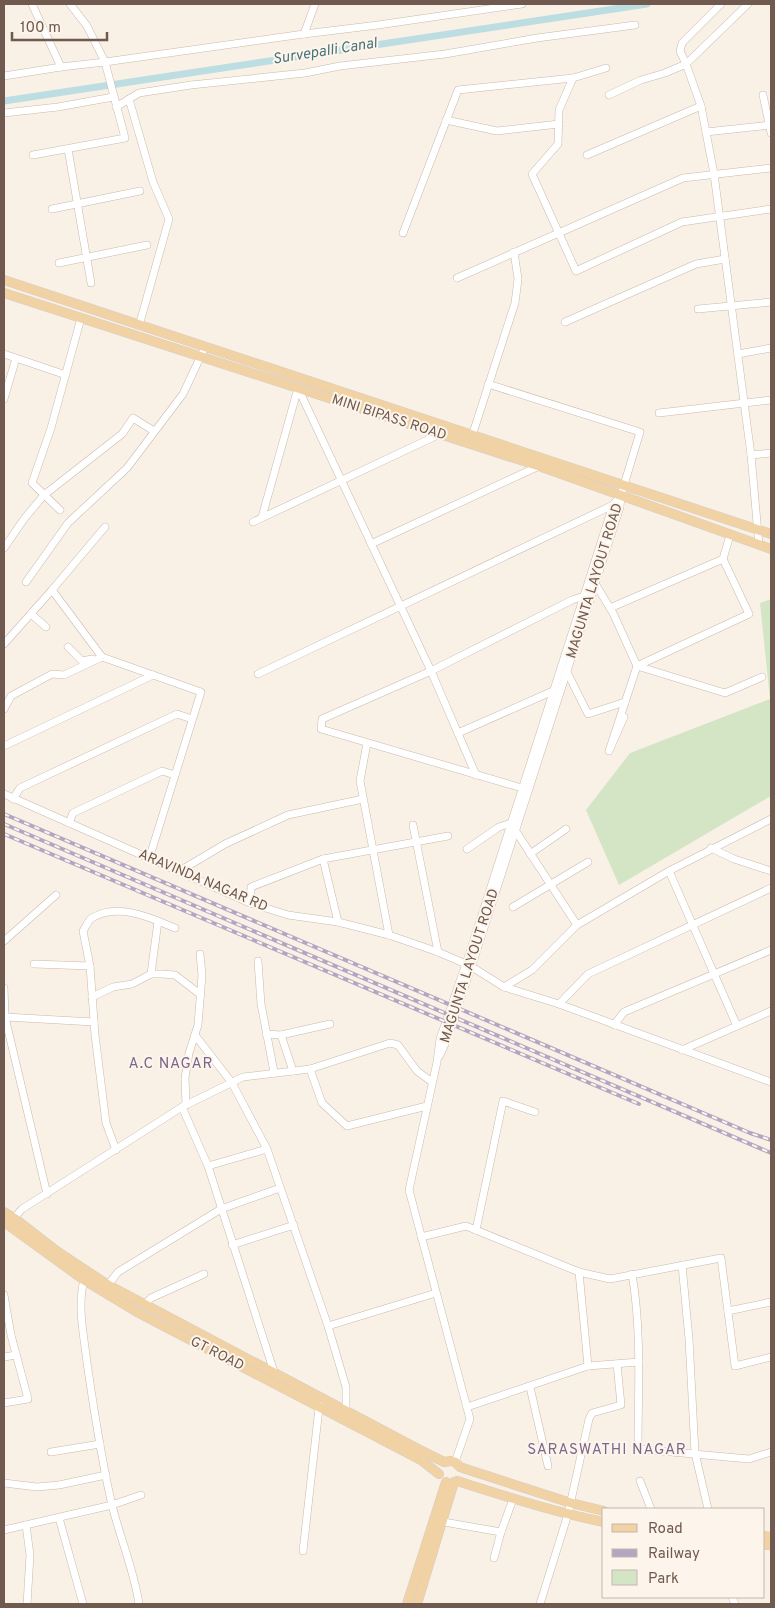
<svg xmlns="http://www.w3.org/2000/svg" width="775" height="1608" font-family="Overpass,sans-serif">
	<rect width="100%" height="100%" fill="#f9f1e6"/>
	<path fill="#d4e5c6" d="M771 599V796L619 885 586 810 630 753 770 699 760 603Z"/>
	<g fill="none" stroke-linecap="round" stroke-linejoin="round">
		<path stroke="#bcdde1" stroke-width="7" d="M4 101 647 4"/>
		<g stroke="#cab9ad" stroke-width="8">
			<g id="minor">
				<path d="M32 4 61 67"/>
				<path d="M748 4 686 64 701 106 714 174 751 455 759 545"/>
				<path d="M304 34 315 4"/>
				<path d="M606 68 573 78 559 110 558 144 532 174 576 271 682 222 771 209"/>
				<path d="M4 76 61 67 105 62 304 34 378 25 522 4"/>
				<path d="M609 95 641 80 665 73 686 64 680 51 682 43 721 4"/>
				<path d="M763 95 771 133"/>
				<path d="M129 99 153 182 169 219 139 326"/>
				<path d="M116 107 139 93 191 85 305 73 340 66 445 54 537 38 635 25"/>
				<path d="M4 113 58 107 113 97"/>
				<path d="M446 120 497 131 559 124"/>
				<path d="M706 132 771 125"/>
				<path d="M68 149 91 283"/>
				<path d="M33 155 125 138 105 62 87 26 70 4"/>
				<path d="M587 155 701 106"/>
				<path d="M52 209 140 191"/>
				<path d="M403 233 458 90 573 78"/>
				<path d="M59 263 147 245"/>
				<path d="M457 278 683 178 771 168"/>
				<path d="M698 309 771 302"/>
				<path d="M565 322 696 264 725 259"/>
				<path d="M4 354 66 375"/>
				<path d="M738 354 771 348"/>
				<path d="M4 399 16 358"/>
				<path d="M659 413 771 400"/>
				<path d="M472 436 515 303 518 279 514 252"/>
				<path d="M751 455 771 453"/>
				<path d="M60 510 32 483 51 428 81 318"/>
				<path d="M262 517 298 388 431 671 476 775"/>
				<path d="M253 522 440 434"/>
				<path d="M371 544 539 466"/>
				<path d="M4 548 24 519 44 495 122 434 133 418 154 431"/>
				<path d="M723 559 730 535"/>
				<path d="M26 582 68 523 127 468 183 394 205 347"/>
				<path d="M596 585 613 613 637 666 725 693 762 677"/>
				<path d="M52 590 102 657 201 692 149 859"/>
				<path d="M610 608 723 559 749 614 637 666 609 751 624 717"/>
				<path d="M31 614 46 627"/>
				<path d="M4 644 52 590 105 527"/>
				<path d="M68 647 82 661 92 659"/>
				<path d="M567 672 588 714 625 702"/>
				<path d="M258 674 613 505"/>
				<path d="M4 709 11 696 52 674 64 675 102 657"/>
				<path d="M458 733 553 691"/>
				<path d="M367 743 360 781 389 935"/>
				<path d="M4 746 153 675"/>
				<path d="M522 788 321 729 322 719 431 671 572 600 584 596"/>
				<path d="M4 794 250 903 288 915 338 922 389 935 438 952 466 964"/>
				<path d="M13 799 20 788 177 714 192 719"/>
				<path d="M69 823 73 813 162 771 175 775"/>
				<path d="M413 825 438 952"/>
				<path d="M515 830 577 925"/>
				<path d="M711 848 734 859 771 871"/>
				<path d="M467 849 499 827 511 823"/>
				<path d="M530 854 566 829"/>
				<path d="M323 859 338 922"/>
				<path d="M669 871 737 1026"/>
				<path d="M178 872 225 844 288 815 363 799"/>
				<path d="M250 903 251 887 323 859 448 836"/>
				<path d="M513 907 588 862"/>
				<path d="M158 921 175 928"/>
				<path d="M4 941 56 895"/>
				<path d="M258 961 261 1004 274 1072"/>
				<path d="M34 964 90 966"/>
				<path d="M472 967 504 987 559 1004 771 1082"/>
				<path d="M504 987 532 970 577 925 669 871 771 819"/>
				<path d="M4 988 5 1017 47 1194"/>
				<path d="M92 997 113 987 132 984 151 974H162L175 975 201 995"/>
				<path d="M559 1004 588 974 771 888"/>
				<path d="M5 1017 94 1022"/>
				<path d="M614 1025 624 1012 771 950"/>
				<path d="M266 1034 281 1035 330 1024"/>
				<path d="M195 1035 232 1083 267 1149 328 1326 346 1387V1410"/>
				<path d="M281 1035 293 1071"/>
				<path d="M682 1050 771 1011"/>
				<path d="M440 1055 445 1044 474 959 620 507 621 495 640 432 488 384"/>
				<path d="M310 1069 322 1103 347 1126 427 1106"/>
				<path d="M186 1105 185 1078 189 1053 198 1025 202 975 200 954"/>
				<path d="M182 1107 208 1166 274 1372"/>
				<path d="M116 1150 106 1123 95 1035 90 966 83 931C86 927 88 920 92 918 112 905 138 913 158 921L151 974"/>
				<path d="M208 1166 267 1149"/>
				<path d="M14 1218 22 1209 182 1107 243 1077 310 1069 390 1043 398 1045 417 1071 432 1082"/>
				<path d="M476 1230 503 1101 535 1112"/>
				<path d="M421 1237 466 1226 579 1272 610 1279 721 1258 735 1366 771 1357"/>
				<path d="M232 1245 294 1225"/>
				<path d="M682 1265 689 1339 695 1453 708 1509"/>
				<path d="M579 1272 588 1366"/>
				<path d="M632 1274C642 1332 638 1391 638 1449L749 1459 771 1452"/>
				<path d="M84 1280C77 1307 84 1335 87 1363 94 1410 101 1459 112 1505 120 1538 134 1570 139 1604"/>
				<path d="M108 1285 118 1272 221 1209 280 1188"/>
				<path d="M4 1295 11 1335 28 1399 4 1403"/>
				<path d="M144 1305 151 1298 204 1274"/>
				<path d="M728 1311 771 1302"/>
				<path d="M328 1326 436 1293"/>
				<path d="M4 1357 16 1355"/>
				<path d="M530 1387 548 1466"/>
				<path d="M467 1407 588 1366 639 1362"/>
				<path d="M51 1452 100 1444"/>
				<path d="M455 1462 470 1419 409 1190 437 1062 440 1039 471 949 613 505 621 495"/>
				<path d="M640 1481 651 1509"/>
				<path d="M4 1483 37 1487 59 1485 106 1475"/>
				<path d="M59 1518 83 1604"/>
				<path d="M438 1521 501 1532"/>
				<path d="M26 1525 30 1555 27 1604"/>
				<path d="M4 1530 112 1505 141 1495"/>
				<path d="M303 1551 319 1408 322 1403"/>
				<path d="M494 1558 501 1532 513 1499"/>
				<path d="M732 1597 735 1604"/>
				<path d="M540 1604 568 1514 589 1419 592 1413 621 1405 617 1364"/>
			</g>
		</g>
		<g stroke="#d4cdca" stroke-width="10">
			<g id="major">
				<path d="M4 280 771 534"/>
				<path d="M4 293 539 466 771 549"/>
				<path d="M4 1212 14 1218 58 1252 108 1285 418 1449 444 1462 451 1461 455 1462 460 1467 472 1471 571 1503 604 1511"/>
				<path d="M4 1222 84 1280 137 1312 421 1460 439 1474"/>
				<path d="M457 1481C505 1496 554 1512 604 1522"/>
				<path d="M764 1536 771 1537"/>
				<path d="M764 1545H771"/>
				<path d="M407 1604 446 1482"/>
				<path d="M417 1604 454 1482"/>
			</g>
		</g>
		<use href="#minor" stroke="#fff" stroke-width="7"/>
		<use href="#major" stroke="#f1d2a5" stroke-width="9"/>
		<g stroke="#b4a6c2" stroke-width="4">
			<g id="rail">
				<path d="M4 814 750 1133 771 1140"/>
				<path d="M4 824 771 1153"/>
				<path d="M4 834 639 1104"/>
			</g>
		</g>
		<use href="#rail" stroke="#fdf5eb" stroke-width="2" stroke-dasharray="5.5" stroke-linecap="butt"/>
	</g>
	<g text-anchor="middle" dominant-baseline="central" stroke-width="4" stroke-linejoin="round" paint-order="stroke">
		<g font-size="14" fill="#70594e" stroke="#fdf5eb">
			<text transform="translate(389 418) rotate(18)">MINI BIPASS ROAD</text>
			<text transform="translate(595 581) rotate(-73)">MAGUNTA LAYOUT ROAD</text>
			<text transform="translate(203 881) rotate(23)">ARAVINDA NAGAR RD</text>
			<text transform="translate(470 966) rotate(-72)">MAGUNTA LAYOUT ROAD</text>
			<text transform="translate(217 1354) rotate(27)">GT ROAD</text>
		</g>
		<g font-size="15" font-style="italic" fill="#47737a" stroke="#fdf5eb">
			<text transform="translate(325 52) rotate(-9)">Survepalli Canal</text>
		</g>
		<g font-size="15" letter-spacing="1" fill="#7d668c" stroke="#fdf5eb">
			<text x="171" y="1064">A.C NAGAR</text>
			<text x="607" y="1450">SARASWATHI NAGAR</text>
		</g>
	</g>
	<rect width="775" height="1608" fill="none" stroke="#70594e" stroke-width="10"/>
	<rect x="602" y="1508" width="162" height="90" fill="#fdf5eb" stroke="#c5b7ac"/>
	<rect x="612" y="1524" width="25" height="8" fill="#f1d2a5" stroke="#c5b7ac"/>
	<text x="648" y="1533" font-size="15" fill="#70594e">Road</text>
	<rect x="612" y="1549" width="25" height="8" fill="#b4a6c2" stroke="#c5b7ac"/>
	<text x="648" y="1558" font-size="15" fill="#70594e">Railway</text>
	<rect x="612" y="1570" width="25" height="15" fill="#d4e5c6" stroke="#c5b7ac"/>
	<text x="648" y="1583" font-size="15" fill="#70594e">Park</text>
	<path d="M12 32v8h95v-8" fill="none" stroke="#70594e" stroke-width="2.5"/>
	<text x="20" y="32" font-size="15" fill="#70594e" stroke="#fdf5eb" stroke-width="4" paint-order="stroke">100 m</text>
</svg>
